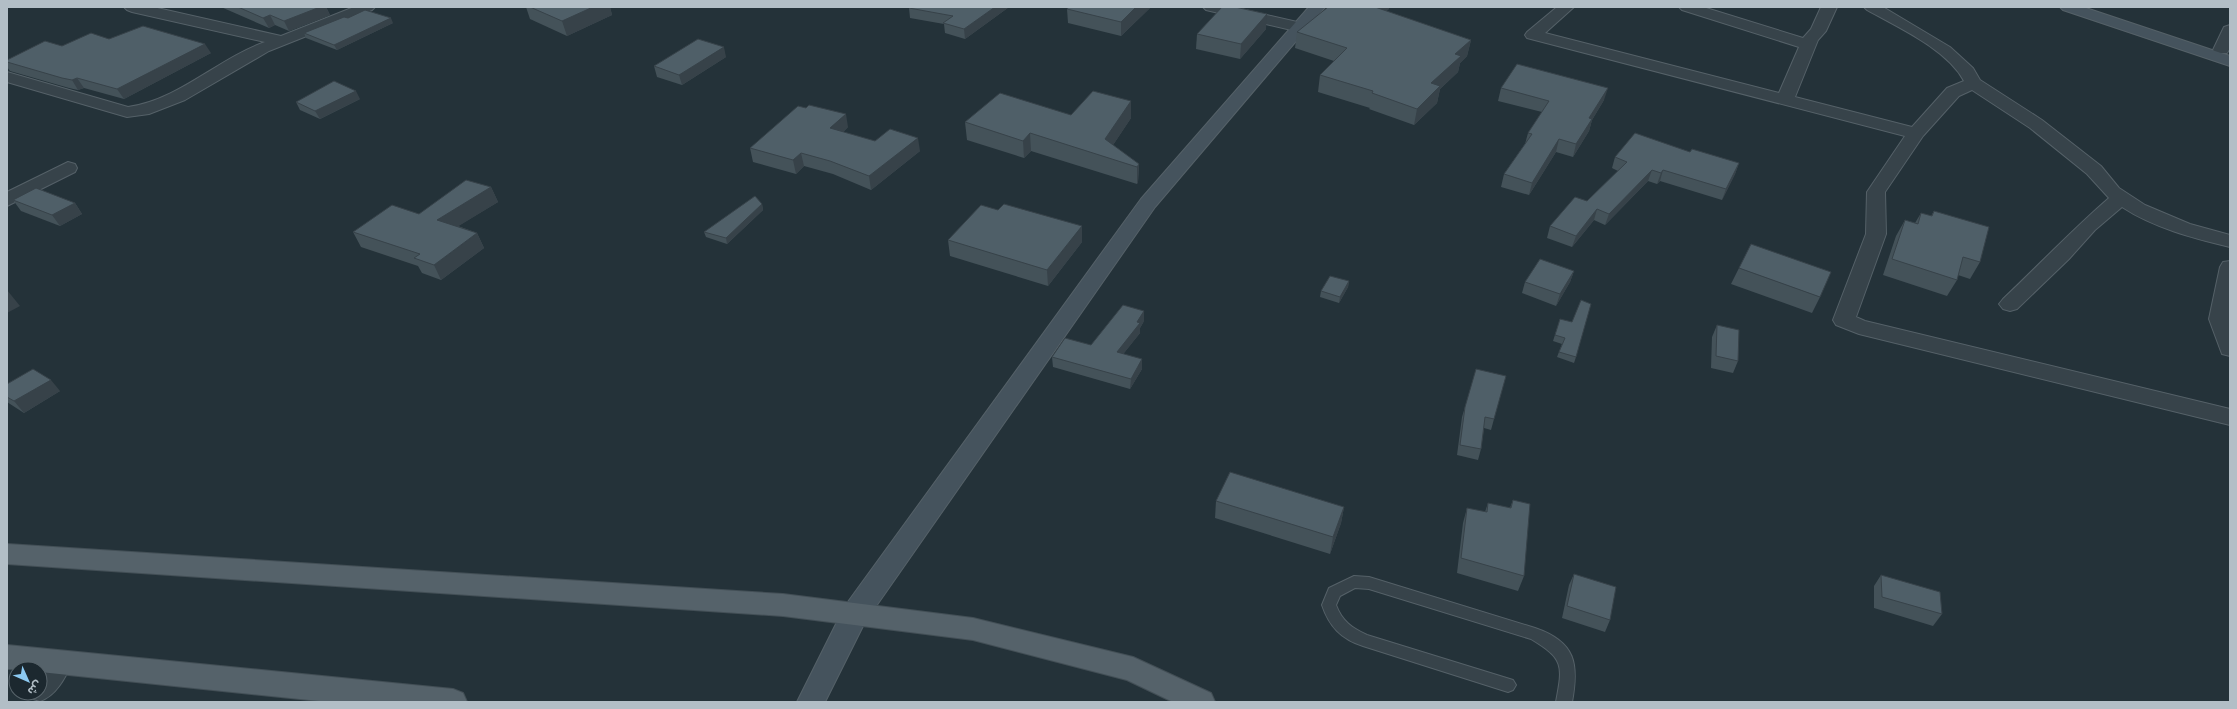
<svg xmlns="http://www.w3.org/2000/svg" width="2237" height="709" font-family="Figtree,'Noto Sans Arabic',sans-serif">
	<rect width="100%" height="100%" fill="#243239"/>
	<g fill="none" stroke-linecap="round" stroke-linejoin="round">
		<g stroke="#556168" stroke-width="2">
			<path id="lane" d="M1354 576 1369 577 1535 628C1576 642 1579 664 1572 702H1556C1563 665 1564 659 1531 639L1369 589 1355 588 1340 596 1336 605C1342 621 1352 628 1367 635L1513 680 1516 685 1513 690 1508 692 1363 646C1341 639 1329 626 1322 605L1329 588Z"/>
		</g>
		<g stroke="#556168" stroke-width="2">
			<g id="street">
				<path d="M124 7H153L281 36 354 7H375L372 10 269 51 185 100 149 114 127 117 7 82V72L128 107C179 100 217 59 265 42L132 12 127 10Z"/>
				<path d="M1203 7H1232L1306 24 1308 27 1306 30 1300 32 1206 10Z"/>
				<path d="M1557 7H1574L1545 33 1779 93 1799 47 1682 10 1679 7H1703L1803 38 1811 29 1821 7H1837L1826 31 1818 40 1795 97 1912 127 1947 88 1964 81C1947 49 1897 27 1867 10L1864 7H1883L1950 47 1973 68 1980 80 2042 120 2101 166 2119 188 2145 205 2190 224 2230 235V247C2193 238 2154 228 2122 207L2095 230 2069 259 2017 309 2010 311 2003 309 1999 304 2003 299C2038 266 2072 230 2109 198L2087 174 2030 128 1972 90 1959 96 1923 136 1885 192 1886 234 1856 317 1865 321 2230 409V425L1859 334 1836 325 1833 320 1866 234 1867 192 1905 136 1527 38 1525 35 1527 32Z"/>
				<path d="M2230 25V48L2227 53H2215L2213 50 2224 27Z"/>
				<path d="M68 162 75 164 77 168 75 172 7 206V192Z"/>
				<path d="M2230 261V356L2222 354 2209 319 2220 267 2223 262Z"/>
				<path d="M58 651 68 654 72 663C65 678 56 696 40 701L30 698 28 693H40V669H38L48 654Z"/>
			</g>
		</g>
		<g stroke="#556168" stroke-width="2">
			<g id="secondary">
				<path d="M1309 7H1325L1155 207 865 622 825 702H797L845 606 1141 199Z"/>
				<path d="M2060 7H2083L2230 56V66L2063 10Z"/>
			</g>
		</g>
		<g stroke="#434f56" stroke-width="2">
			<g id="primary">
				<path d="M7 544 783 594 973 618 1133 657 1211 693 1215 702H1173L1127 680 973 640 783 616 7 564Z"/>
				<path d="M7 645 453 689 463 693 467 702H329L40 672V669H7Z"/>
			</g>
		</g>
		<use href="#lane" fill="#37434a" fill-rule="evenodd"/>
		<use href="#street" fill="#37434a" fill-rule="evenodd"/>
		<use href="#secondary" fill="#45535d" fill-rule="evenodd"/>
		<use href="#primary" fill="#55626a" fill-rule="evenodd"/>
	</g>
	<g fill="#445259">
		<path d="M221 7H326L330 15 289 31 275 25 269 28Z"/>
		<path d="M526 7H610L612 15 567 36 530 19Z"/>
		<path d="M1009 7 965 39 945 33 944 24 910 18 909 8Z"/>
		<path d="M1151 7 1121 36 1068 23 1067 9Z"/>
		<path d="M1389 9 1386 11 1471 40 1467 56 1460 63 1458 72 1440 89 1437 103 1414 125 1369 109 1370 108 1318 92 1320 75 1334 61 1295 48 1297 32Z"/>
		<path d="M348 18 393 23 337 50 306 38 304 33Z"/>
		<path d="M1266 29 1240 59 1196 49 1197 34Z"/>
		<path d="M109 39 211 53 124 99 84 88 78 90 69 88 10 71 7 67V60L62 46Z"/>
		<path d="M726 57 682 85 657 77 654 66Z"/>
		<path d="M1501 88 1604 100 1592 120 1589 131 1573 157 1556 152 1529 195 1501 187 1504 174 1525 144 1528 133 1542 112 1498 101Z"/>
		<path d="M360 99 320 119 300 110 296 102Z"/>
		<path d="M1131 101V118L1113 145 1139 164 1138 182 1137 184 1031 151 1024 158 967 140 965 122 1071 115Z"/>
		<path d="M848 127 843 132 875 141 920 151 871 190 833 174 804 166 796 174 753 162 750 148Z"/>
		<path d="M1690 152 1739 163 1735 174 1722 200 1660 181 1657 184 1648 181 1605 225 1594 220 1572 247 1547 238 1550 226 1587 201 1618 171 1612 168 1615 157Z"/>
		<path d="M491 187 498 202 458 226 477 233 484 248 441 280 422 273 418 266 361 247 353 232 419 214Z"/>
		<path d="M13 200 75 203 82 214 60 226 21 211Z"/>
		<path d="M762 204 763 210 727 244 706 237 704 232Z"/>
		<path d="M1934 211 1980 262 1970 279 1958 275 1957 280 1947 296 1883 275 1896 236 1905 220 1915 223 1921 213 1931 216Z"/>
		<path d="M948 240 1082 242 1048 286 950 256Z"/>
		<path d="M1739 268 1820 297 1812 313 1731 284Z"/>
		<path d="M1574 271 1570 282 1556 306 1522 293 1525 282Z"/>
		<path d="M1349 281 1348 287 1339 303 1320 297 1321 291Z"/>
		<path d="M1560 319 1576 357 1574 363 1557 357 1562 344 1553 341Z"/>
		<path d="M1144 321 1140 328V333L1123 354 1142 369 1130 389 1053 367 1052 357 1091 345Z"/>
		<path d="M1717 325 1738 361 1733 373 1711 368 1712 337Z"/>
		<path d="M7 384 60 391 24 413 7 402Z"/>
		<path d="M1465 407 1494 419 1491 430 1484 428 1481 449 1478 460 1457 455 1462 417Z"/>
		<path d="M1513 500 1524 576 1518 591 1457 573 1463 523 1467 508 1485 512 1488 503 1510 508Z"/>
		<path d="M1216 501 1344 507 1341 523 1330 554 1215 518Z"/>
		<path d="M1574 574 1610 620 1605 632 1562 618 1569 585Z"/>
		<path d="M1881 575 1942 614 1933 626 1874 608V586Z"/>
	</g>
	<g fill="#374249">
		<path d="M320 7H326L330 15 289 31 284 21Z"/>
		<path d="M593 7H610L612 15 567 36 562 21Z"/>
		<path d="M995 7H1009L965 39 964 29Z"/>
		<path d="M1136 7H1151L1121 36V22Z"/>
		<path d="M1375 7H1389V9L1372 23Z"/>
		<path d="M1267 14 1266 29 1240 59 1241 44Z"/>
		<path d="M270 15 275 25 269 28 263 18Z"/>
		<path d="M391 18 393 23 337 50 334 45Z"/>
		<path d="M1471 40 1467 56 1460 63 1458 72 1440 89 1437 103 1414 125 1417 109 1431 83 1455 54Z"/>
		<path d="M205 44 211 53 124 99 117 89Z"/>
		<path d="M724 47 726 57 682 85 679 75Z"/>
		<path d="M77 78 84 88 78 90 72 80Z"/>
		<path d="M1608 88 1604 100 1592 120 1589 131 1573 157 1576 144 1589 118Z"/>
		<path d="M356 91 360 99 320 119 315 111Z"/>
		<path d="M1131 101V118L1105 157V139Z"/>
		<path d="M846 114 848 127 833 142 830 128Z"/>
		<path d="M1030 133 1031 151 1024 158 1023 141Z"/>
		<path d="M918 138 920 151 871 190 869 176Z"/>
		<path d="M1559 139 1556 152 1529 195 1532 183Z"/>
		<path d="M801 153 804 166 796 174 793 160Z"/>
		<path d="M1739 163 1735 174 1722 200 1726 189Z"/>
		<path d="M1139 164 1138 182 1137 184V167Z"/>
		<path d="M1652 170 1648 181 1605 225 1609 214Z"/>
		<path d="M1663 170 1660 181 1657 184 1661 173Z"/>
		<path d="M491 187 498 202 444 235 437 220Z"/>
		<path d="M75 203 82 214 60 226 52 215Z"/>
		<path d="M762 204 763 210 727 244 726 238Z"/>
		<path d="M1597 209 1594 220 1572 247 1576 236Z"/>
		<path d="M1082 226V242L1048 286 1047 270Z"/>
		<path d="M477 233 484 248 441 280 434 265Z"/>
		<path d="M1574 271 1570 282 1556 306 1560 294Z"/>
		<path d="M1349 281 1348 287 1339 303 1340 297Z"/>
		<path d="M7 290 20 306 7 313Z"/>
		<path d="M1144 311V321L1140 328V333L1117 362V352Z"/>
		<path d="M1142 359V369L1130 389 1131 379Z"/>
		<path d="M51 380 60 391 24 413 14 401Z"/>
		<path d="M1344 507 1341 523 1330 554 1333 537Z"/>
	</g>
	<g fill="#4f5f68" stroke="#374249">
		<path d="M238 7H320L284 21 270 15 263 18Z"/>
		<path d="M530 7H593L562 21Z"/>
		<path d="M910 7H995L964 29 943 23 953 16 909 8Z"/>
		<path d="M1069 7H1136L1121 22 1067 9Z"/>
		<path d="M1222 7H1235L1267 14 1241 44 1197 34Z"/>
		<path d="M1328 7H1375L1471 40 1455 54 1461 56 1431 83 1440 86 1417 109 1372 93 1373 91 1320 75 1347 48 1297 32Z"/>
		<path d="M365 10 391 18 334 45 304 33 344 17 348 18Z"/>
		<path d="M143 26 205 44 117 89 77 78 72 80 62 78 7 62V60L45 41 62 46 91 33 109 39Z"/>
		<path d="M698 39 724 47 679 75 654 66Z"/>
		<path d="M1517 64 1608 88 1589 118 1592 119 1576 144 1559 139 1532 183 1504 174 1532 134 1528 133 1549 101 1501 88Z"/>
		<path d="M334 81 356 91 315 111 296 102Z"/>
		<path d="M1093 91 1131 101 1105 139 1139 164 1137 167 1030 133 1023 141 965 122 1000 93 1071 115Z"/>
		<path d="M809 105 846 114 830 128 875 141 890 129 918 138 869 176 830 161 801 153 793 160 750 148 798 106 806 108Z"/>
		<path d="M1635 133 1690 152 1692 149 1739 163 1726 189 1663 170 1661 173 1652 170 1609 214 1597 209 1576 236 1550 226 1575 197 1587 201 1627 162 1615 157Z"/>
		<path d="M466 180 491 187 437 220 477 233 434 265 414 258 420 254 353 232 392 205 419 214Z"/>
		<path d="M36 188 75 203 52 215 13 200Z"/>
		<path d="M755 196 762 204 726 238 704 232Z"/>
		<path d="M1004 204 1082 226 1047 270 948 240 981 205 998 210Z"/>
		<path d="M1934 211 1989 227 1980 262 1963 257 1957 280 1892 259 1905 220 1918 224 1921 213 1932 216Z"/>
		<path d="M1751 244 1831 272 1820 297 1739 268Z"/>
		<path d="M1540 259 1574 271 1560 294 1525 282Z"/>
		<path d="M1330 276 1349 281 1340 297 1321 291Z"/>
		<path d="M1581 300 1591 304 1576 357 1559 352 1565 338 1555 335 1560 319 1572 322Z"/>
		<path d="M1123 305 1144 311 1137 322 1140 323 1117 352 1142 359 1131 379 1052 357 1065 338 1091 345Z"/>
		<path d="M1717 325 1739 330 1738 361 1716 356Z"/>
		<path d="M33 369 51 380 14 401 7 397V384Z"/>
		<path d="M1476 369 1506 376 1494 419 1485 417 1481 449 1460 445 1465 407Z"/>
		<path d="M1230 472 1344 507 1333 537 1216 501Z"/>
		<path d="M1513 500 1530 504 1524 576 1461 558 1467 508 1487 512 1488 503 1511 508Z"/>
		<path d="M1574 574 1616 587 1610 620 1567 606Z"/>
		<path d="M1881 575 1940 592 1942 614 1882 597Z"/>
	</g>
	<rect width="2237" height="709" fill="none" stroke="#b2bec6" stroke-width="16"/>
	<g transform="translate(28 681) rotate(135)"><circle r="19" fill="#1c282f" stroke="#58646b"/>
	<path d="M0-3L7 15L0 10L-7 15Z" fill="#8cc9f1"/>
	<text y="-6" font-size="11" font-weight="bold" text-anchor="middle" fill="#b2bec6">ش</text>
	</g>
</svg>
